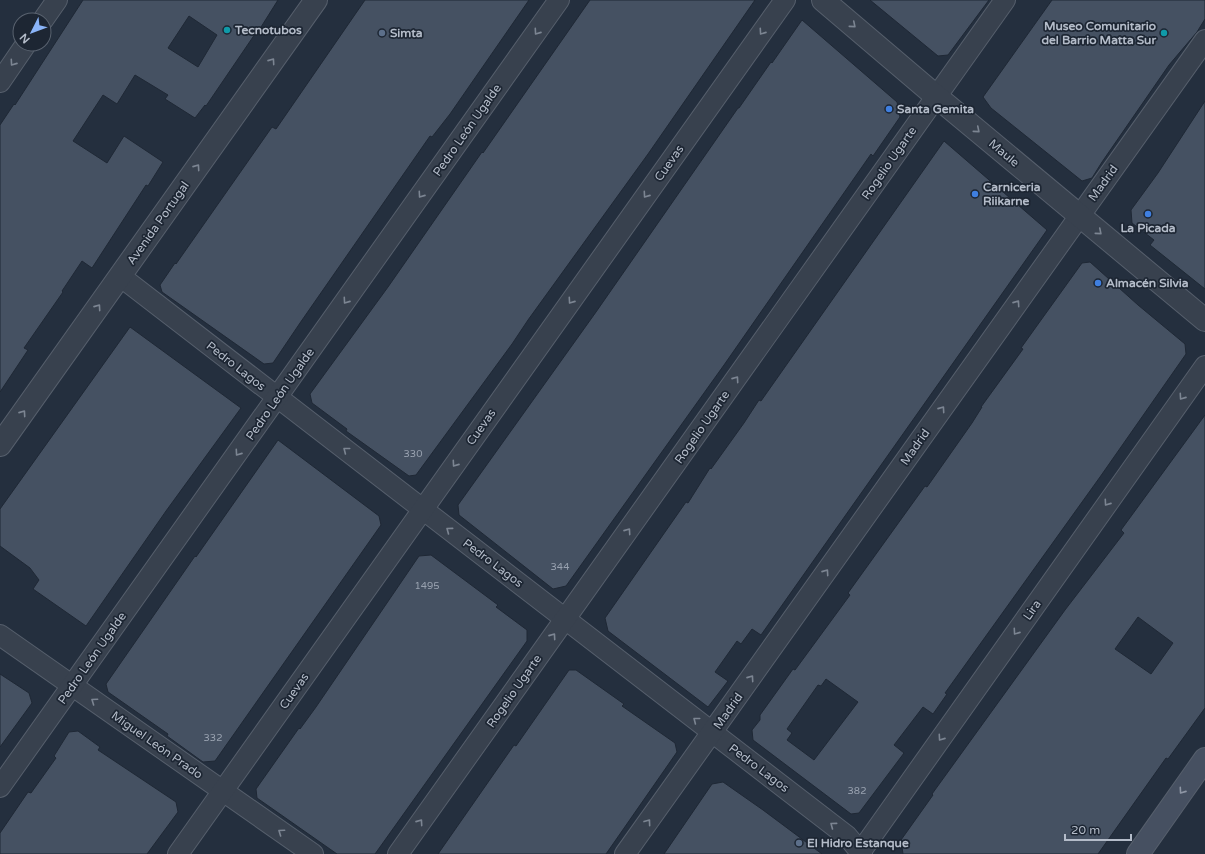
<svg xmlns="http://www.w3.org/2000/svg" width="1205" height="854" font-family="'Varela Round',sans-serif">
	<rect width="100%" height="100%" fill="#242f3e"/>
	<g fill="#455162" stroke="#1f2835" fill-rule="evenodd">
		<path d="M83 0H278L256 35 255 34 206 106 205 105 195 118 165 99 168 95 135 75 117 104 103 95 73 141 107 163 124 136 163 162 148 186 146 185 92 268 82 261 62 291 63 292 24 348 28 350 0 392V125L14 104 15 105ZM189 16 217 35 198 67 168 48Z"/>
		<path d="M365 0H529L450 114 432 137 430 136 300 323 273 363 264 364 162 292 160 285 175 263 176 264 272 127 276 129Z"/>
		<path d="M590 0H755L648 154 528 320 512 344 416 475 409 476 346 431 347 429 312 403 310 394 388 287 482 152 483 153Z"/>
		<path d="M870 0H989L948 55 938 56Z"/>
		<path d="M1052 0H1205V19L1197 32 1169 65 1102 162 1092 178 1082 181 991 108 983 97Z"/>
		<path d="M802 20 897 102 900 117 873 156 871 154 724 365 566 586 553 589 459 515 458 505 596 312 738 108H739L771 62 772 63Z"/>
		<path d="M1205 101V289L1150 245 1154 240 1132 223 1131 210 1158 173Z"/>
		<path d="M944 141 1047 230 761 635 752 629 741 644 737 641 715 672 728 681 708 707 608 631 605 618 686 502 688 503 710 468 711 469 744 423 759 400 761 401Z"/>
		<path d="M1090 262 1138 305 1185 344 1186 354 1100 477 945 693 947 694 933 714 923 707 894 745 904 753 859 813 851 814 753 740 752 730 760 720V715L793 669 795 670 850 595 848 593 925 486 927 487 972 423 982 407H981L1023 349 1021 348 1036 327 1082 263ZM826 679 858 702 814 760 787 740 792 733 787 729 818 685 821 686Z"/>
		<path d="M130 327 241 408 166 511 86 626 33 589 39 580 30 568 0 546V509Z"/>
		<path d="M1205 415V708L1168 759 1166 758 1098 854H903L901 840 933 795 932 794 1065 610 1124 533 1121 530ZM1138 617 1173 643 1151 674 1115 649Z"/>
		<path d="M278 440 379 516 381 525 215 761 203 762 167 736 168 734 108 692 106 684 195 556 196 557Z"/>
		<path d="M431 555 498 605 496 607 527 630V641L375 854H337L257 798 256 789 299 728 300 729 316 707 419 556Z"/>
		<path d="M569 670H576L624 704 622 706 675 743 677 752 606 854H438L514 745 516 746Z"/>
		<path d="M0 674 29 693 32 703 0 747Z"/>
		<path d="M78 731 100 747 98 750 176 802 178 812 147 854H0V833L28 792 31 793 56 758 54 756 69 732Z"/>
		<path d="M723 782 763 810 822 854H664L712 784Z"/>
	</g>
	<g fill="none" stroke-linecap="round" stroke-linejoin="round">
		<g stroke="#565f6c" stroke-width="22">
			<g id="minor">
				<path d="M43 20 57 0"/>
				<path d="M0 82 26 44"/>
				<path d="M120 276 847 836 862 854"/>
				<path d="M0 635 313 854"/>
				<path d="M0 787 559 0"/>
				<path d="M178 854 785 0"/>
				<path d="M398 854 1005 0"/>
				<path d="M625 854 1205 40"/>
				<path d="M859 854 1205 366"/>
			</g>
		</g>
		<g stroke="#565f6c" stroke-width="24">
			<g id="tertiary">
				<path d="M823 0 937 97 1205 320"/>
				<path d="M0 445 316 0"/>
			</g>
		</g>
		<g stroke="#565f6c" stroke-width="24">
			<path id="secondary" d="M1138 854 1205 759"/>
		</g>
		<use href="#minor" stroke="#38414e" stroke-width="20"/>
		<use href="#tertiary" stroke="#38414e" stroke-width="22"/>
		<use href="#secondary" stroke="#465061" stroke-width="22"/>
	</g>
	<defs><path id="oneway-chevron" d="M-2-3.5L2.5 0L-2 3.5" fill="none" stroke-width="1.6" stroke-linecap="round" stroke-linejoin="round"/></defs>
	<g stroke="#7c8592">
		<use href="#oneway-chevron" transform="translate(853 25) rotate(40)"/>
		<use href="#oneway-chevron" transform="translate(537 32) rotate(125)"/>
		<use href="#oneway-chevron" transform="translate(762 32) rotate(125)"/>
		<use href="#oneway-chevron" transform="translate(272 61) rotate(-55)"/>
		<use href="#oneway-chevron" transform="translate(13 63) rotate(125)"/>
		<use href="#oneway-chevron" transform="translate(977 130) rotate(40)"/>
		<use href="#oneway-chevron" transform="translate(197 167) rotate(-55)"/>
		<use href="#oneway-chevron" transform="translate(421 195) rotate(125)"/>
		<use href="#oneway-chevron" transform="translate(646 195) rotate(125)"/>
		<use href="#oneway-chevron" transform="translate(1099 232) rotate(40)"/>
		<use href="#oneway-chevron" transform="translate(346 301) rotate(125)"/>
		<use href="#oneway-chevron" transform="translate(571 301) rotate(125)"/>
		<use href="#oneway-chevron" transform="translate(1017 303) rotate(-55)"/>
		<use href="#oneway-chevron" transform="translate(98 307) rotate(-55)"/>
		<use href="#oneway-chevron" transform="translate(736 379) rotate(-55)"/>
		<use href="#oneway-chevron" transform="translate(1182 397) rotate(125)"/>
		<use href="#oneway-chevron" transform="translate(942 409) rotate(-55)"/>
		<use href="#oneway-chevron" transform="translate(23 413) rotate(-55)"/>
		<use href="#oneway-chevron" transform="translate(346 450) rotate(-142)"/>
		<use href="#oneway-chevron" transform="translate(238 453) rotate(125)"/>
		<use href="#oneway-chevron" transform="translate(455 464) rotate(125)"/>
		<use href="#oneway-chevron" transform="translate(1107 503) rotate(125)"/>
		<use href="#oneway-chevron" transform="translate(449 530) rotate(-143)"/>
		<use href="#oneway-chevron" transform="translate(628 531) rotate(-55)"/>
		<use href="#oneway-chevron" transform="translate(826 572) rotate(-55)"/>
		<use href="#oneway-chevron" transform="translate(1016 632) rotate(125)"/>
		<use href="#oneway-chevron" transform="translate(553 636) rotate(-55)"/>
		<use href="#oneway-chevron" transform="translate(751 678) rotate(-55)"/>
		<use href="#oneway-chevron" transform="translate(94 701) rotate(-145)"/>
		<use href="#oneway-chevron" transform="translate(696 720) rotate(-142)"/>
		<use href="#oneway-chevron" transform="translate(941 738) rotate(125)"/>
		<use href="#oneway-chevron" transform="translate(420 822) rotate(-55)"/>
		<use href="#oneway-chevron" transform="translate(648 822) rotate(-54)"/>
		<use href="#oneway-chevron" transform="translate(833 825) rotate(-143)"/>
		<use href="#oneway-chevron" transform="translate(281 832) rotate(-145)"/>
	</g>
	<use stroke="#8e96a5" href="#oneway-chevron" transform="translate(1182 791) rotate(125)"/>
	<g fill="#0f9aa8" stroke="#1d2633" stroke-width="1.5">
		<circle cx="227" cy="30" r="4"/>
		<circle cx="1164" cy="33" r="4"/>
	</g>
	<g fill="#5c6f8a" stroke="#1d2633" stroke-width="1.5">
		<circle cx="382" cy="33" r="4"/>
		<circle cx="799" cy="843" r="4"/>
	</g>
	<g fill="#3f7fe0" stroke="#1d2633" stroke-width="1.5">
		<circle cx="889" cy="109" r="4"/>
		<circle cx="975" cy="194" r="4"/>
		<circle cx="1148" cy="214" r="4"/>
		<circle cx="1098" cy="283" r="4"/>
	</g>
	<g text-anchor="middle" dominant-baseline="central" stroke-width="3.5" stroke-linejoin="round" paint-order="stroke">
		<g font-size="10" fill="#98a1af">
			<text x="413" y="454">330</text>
			<text x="560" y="567">344</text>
			<text x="427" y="586">1495</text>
			<text x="213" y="738">332</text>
			<text x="857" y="791">382</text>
		</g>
		<g font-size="12" font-weight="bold" fill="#b4bcc9" stroke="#1d2633" text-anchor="start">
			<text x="1156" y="26" text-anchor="end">Museo Comunitario<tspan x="1156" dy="14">del Barrio Matta Sur</tspan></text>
			<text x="235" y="30">Tecnotubos</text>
			<text x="390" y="33">Simta</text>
			<text x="897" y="109">Santa Gemita</text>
			<text x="983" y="187">Carniceria<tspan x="983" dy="14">Riikarne</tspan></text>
			<text x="1148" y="228" text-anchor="middle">La Picada</text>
			<text x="1106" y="283">Almacén Silvia</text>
			<text x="807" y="843">El Hidro Estanque</text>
		</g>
		<g font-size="12" fill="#b4bcc9" stroke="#1d2633">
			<text transform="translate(467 130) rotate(-55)">Pedro León Ugalde</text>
			<text transform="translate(1004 153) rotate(40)">Maule</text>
			<text transform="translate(669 163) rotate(-55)">Cuevas</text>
			<text transform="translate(889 163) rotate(-55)">Rogelio Ugarte</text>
			<text transform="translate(1103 183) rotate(-54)">Madrid</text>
			<text transform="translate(158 223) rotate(-55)">Avenida Portugal</text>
			<text transform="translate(236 366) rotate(38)">Pedro Lagos</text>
			<text transform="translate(280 394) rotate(-55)">Pedro León Ugalde</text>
			<text transform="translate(481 427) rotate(-55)">Cuevas</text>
			<text transform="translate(702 427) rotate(-55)">Rogelio Ugarte</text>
			<text transform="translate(915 447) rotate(-55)">Madrid</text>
			<text transform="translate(493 563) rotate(37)">Pedro Lagos</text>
			<text transform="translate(1032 610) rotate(-55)">Lira</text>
			<text transform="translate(92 658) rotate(-55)">Pedro León Ugalde</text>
			<text transform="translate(294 691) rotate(-55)">Cuevas</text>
			<text transform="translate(514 691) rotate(-55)">Rogelio Ugarte</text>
			<text transform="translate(728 711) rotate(-55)">Madrid</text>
			<text transform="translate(157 745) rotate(35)">Miguel León Prado</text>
			<text transform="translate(759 768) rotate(37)">Pedro Lagos</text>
		</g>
	</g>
	<g transform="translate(32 32) rotate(228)"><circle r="19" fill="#1d2633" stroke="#59626f"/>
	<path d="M0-3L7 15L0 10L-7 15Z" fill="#8ab4f8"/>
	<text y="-6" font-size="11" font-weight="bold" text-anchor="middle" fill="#b4bcc9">N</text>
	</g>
	<path d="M1065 834v6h66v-6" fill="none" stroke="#b4bcc9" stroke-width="2"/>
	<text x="1071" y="834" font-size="12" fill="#b4bcc9" stroke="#1d2633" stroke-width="3" paint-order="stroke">20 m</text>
</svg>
